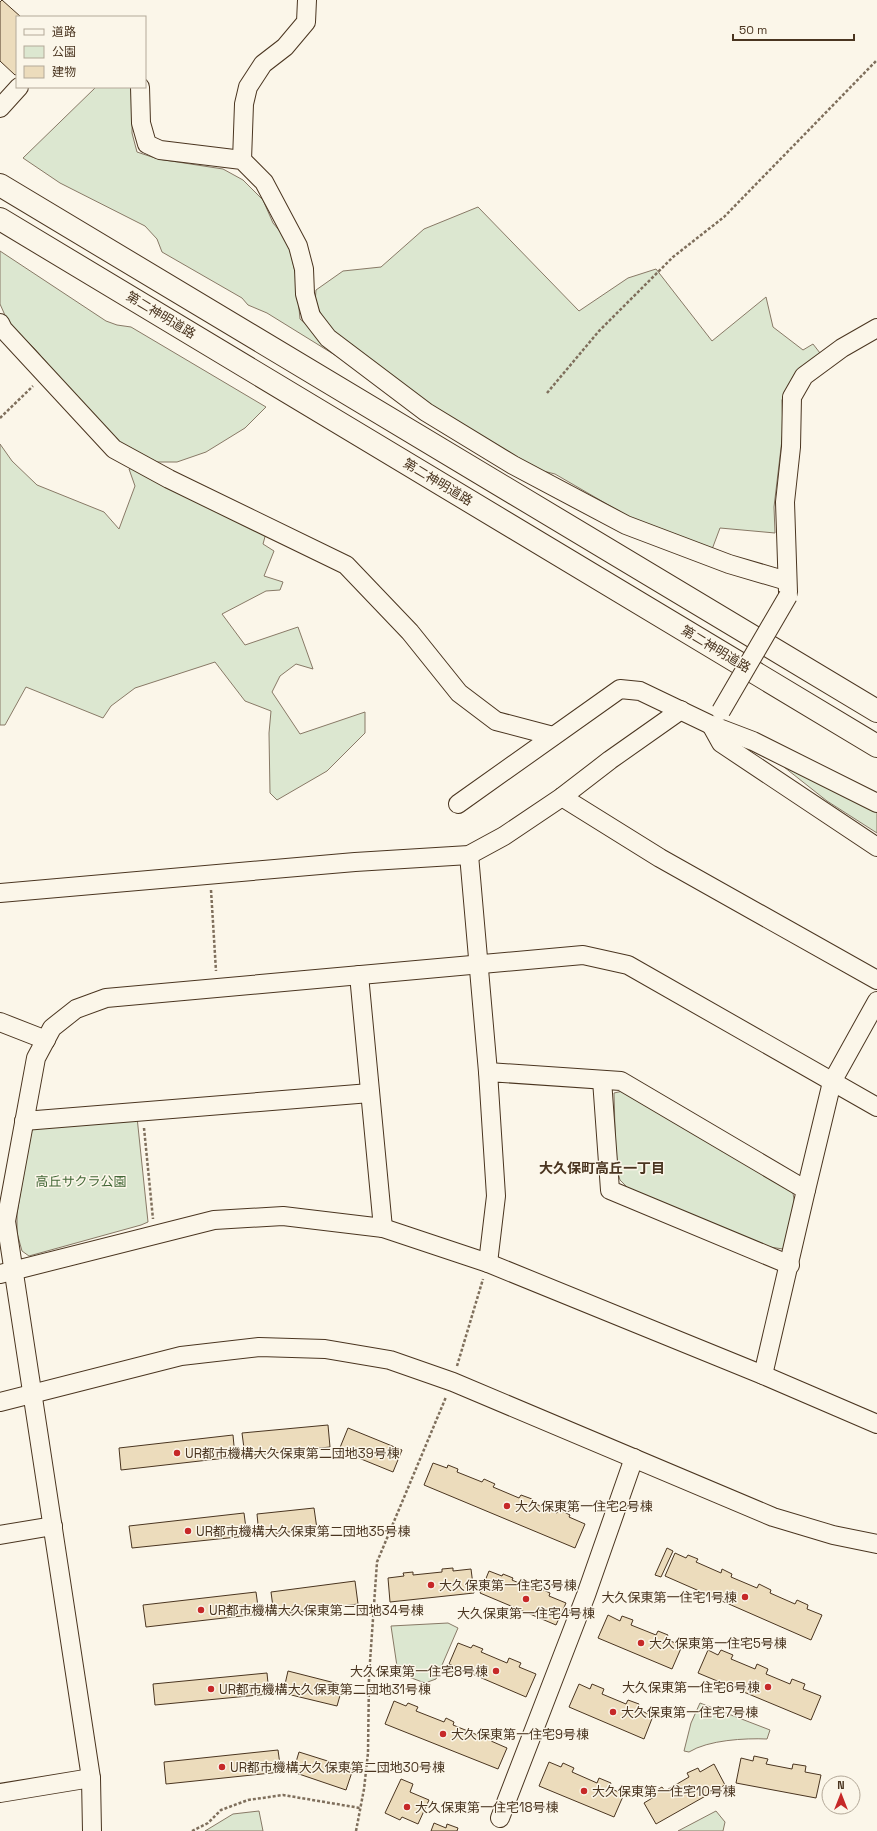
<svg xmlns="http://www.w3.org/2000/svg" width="877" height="1831" font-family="'Space Grotesk','Noto Sans JP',sans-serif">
	<rect width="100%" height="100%" fill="#fbf6e9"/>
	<g fill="#dce7d0" stroke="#887966">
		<path d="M96 87H132L133 91 132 133 137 152 158 159 223 169 243 180 263 200 273 223 288 241 296 276 300 319 364 373 267 313 248 305 242 298 162 252 157 239 145 226 60 183 23 158Z"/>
		<path d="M478 207 579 311 628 278 656 269 712 341 766 297 773 327 803 350 813 344 820 353 795 373 782 400 783 431 774 507 775 533 720 528 711 552 662 536 555 474 527 467 446 418 330 330 315 303 316 290 343 271 381 267 424 229Z"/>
		<path d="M0 251 106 321 117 325 131 327 266 407 245 428 206 452 177 462H157L135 452 114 440 34 348 8 322 0 304Z"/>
		<path d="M0 444 12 461 37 485 104 512 119 529 135 486 129 469 138 467 266 533 263 544 274 551 264 576 283 582 280 590 266 591 222 614 245 645 298 627 313 669 296 664 280 676 272 692 300 734 365 712V733L327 771 277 800 270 793 269 733 271 711 245 701 215 662 135 688 111 706 103 718 26 687 5 725H0Z"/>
		<path d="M784 767 877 810V833L827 801Z"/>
		<path d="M623 1091 791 1188C799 1205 790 1226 787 1244L783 1249 763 1246 631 1191 620 1180 616 1166 614 1093Z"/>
		<path d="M137 1117 148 1222 141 1225 29 1256 22 1251 17 1233V1214L30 1131 37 1127Z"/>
		<path d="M448 1623 458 1628 436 1679 425 1683 398 1673 391 1626Z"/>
		<path d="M700 1703 770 1730 767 1739C745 1738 708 1740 689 1752L684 1751 691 1723Z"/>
		<path d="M259 1811 263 1831H205L233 1814Z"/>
		<path d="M716 1811 725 1822 723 1831H678Z"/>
	</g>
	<g fill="#ecdcbc" stroke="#4a3520">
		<path d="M2 0 21 17H17V74L15 75 0 61V2Z"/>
		<path d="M328 1425 330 1447 245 1456 242 1433Z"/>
		<path d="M348 1428 402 1450 393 1472 339 1450Z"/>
		<path d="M233 1435 235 1457 121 1470 119 1448Z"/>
		<path d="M433 1463 447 1468 448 1465 458 1469 457 1472 482 1482 484 1479 495 1484 493 1487 519 1498 521 1495 532 1499 531 1502 557 1513 558 1509 570 1515 569 1517 585 1524 575 1548 424 1485Z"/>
		<path d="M314 1508 317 1529 259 1535 257 1514Z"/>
		<path d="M244 1513 247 1536 132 1548 129 1526Z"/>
		<path d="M667 1548 673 1551 661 1577 655 1575Z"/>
		<path d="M675 1553 686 1558 688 1555 698 1559 696 1562 721 1573 722 1569 732 1574 731 1577 757 1588 759 1584 771 1590 770 1593 795 1604 797 1600 808 1605 807 1609 822 1615 811 1640 665 1576Z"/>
		<path d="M453 1568V1571L471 1569 474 1593 390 1602 388 1578 404 1576 403 1573 413 1572V1575L442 1572V1569Z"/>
		<path d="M489 1571 502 1576 503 1574 513 1578 512 1580 537 1591 539 1588 550 1593 549 1596 566 1603 556 1625 480 1593Z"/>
		<path d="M355 1581 358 1604 274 1615 271 1592Z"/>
		<path d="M256 1592 259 1614 146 1627 143 1605Z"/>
		<path d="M608 1615 620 1621 622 1616 633 1620 631 1625 656 1635 658 1631 668 1635 666 1639 682 1646 672 1669 598 1638Z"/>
		<path d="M458 1643 471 1648 473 1645 483 1649 481 1652 507 1663 509 1658 521 1663 519 1667 536 1674 526 1697 449 1664Z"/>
		<path d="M708 1650 718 1655 721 1650 733 1655 731 1659 755 1669 757 1664 768 1669 766 1674 790 1684 792 1679 805 1684 803 1689 821 1696 811 1720 698 1673Z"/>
		<path d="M288 1671 343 1685 337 1706 283 1693Z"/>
		<path d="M267 1673 269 1694 155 1705 153 1684Z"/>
		<path d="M579 1684 590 1689 592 1684 604 1689 602 1694 626 1704 628 1700 639 1704 637 1709 653 1716 644 1739 569 1707Z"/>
		<path d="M394 1701 406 1706 408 1703 418 1707 416 1711 444 1722 446 1718 454 1722 453 1725 480 1736 481 1732 492 1737 491 1741 507 1748 498 1769 385 1724Z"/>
		<path d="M278 1750 281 1772 166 1784 164 1762Z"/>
		<path d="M299 1752 353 1769 346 1790 293 1772Z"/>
		<path d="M754 1756 768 1759 766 1764 792 1769 793 1764 806 1766 805 1772 821 1775 816 1798 736 1783 741 1758 753 1761Z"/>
		<path d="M549 1762 561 1767 563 1763 574 1768 572 1772 597 1783 599 1778 611 1783 609 1788 624 1794 614 1817 539 1786Z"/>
		<path d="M714 1764 725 1785 656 1824 644 1803 654 1797 652 1793 662 1787 665 1791 689 1777 687 1773 698 1768 700 1772Z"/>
		<path d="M401 1779 413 1784 410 1792 429 1800 418 1824 402 1817 400 1820 385 1813Z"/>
		<path d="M434 1823 446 1828 447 1824 458 1828 457 1831H431Z"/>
	</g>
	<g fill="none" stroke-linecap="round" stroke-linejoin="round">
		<g stroke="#4a3520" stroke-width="20">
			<g id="minor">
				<path d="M140 87 141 123 147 144 160 150 242 160 264 182 298 246 304 269 305 294 311 316 328 338 426 412 513 465 626 525 729 564 787 581"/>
				<path d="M0 108 19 87"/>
				<path d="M242 160 244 104 248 87 263 64 285 47 306 22 307 0"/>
				<path d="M0 323 3 329 114 449 169 479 346 565 410 632 459 693 496 721 553 736"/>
				<path d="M788 592 785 502 791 447 792 397 804 376 842 348 877 328"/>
				<path d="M711 725 721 743 877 847"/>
				<path d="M562 797 660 858 877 980"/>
				<path d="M458 804 620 689 640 691 711 725 753 741 877 803"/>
				<path d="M469 855 488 1072"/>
				<path d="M0 893 355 862 469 855 504 836 562 797 610 760 681 710"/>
				<path d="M359 975 383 1228"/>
				<path d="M0 1022 46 1040"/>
				<path d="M602 1080 610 1190 790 1265"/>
				<path d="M24 1121 370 1093"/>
				<path d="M806 1190 832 1082 877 1001"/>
				<path d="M488 1263 496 1196 488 1072 621 1081 806 1190 763 1375"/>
				<path d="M0 1274 214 1220 283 1216 383 1228 488 1263 763 1375 877 1424"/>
				<path d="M0 1402 181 1356 259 1347 325 1349 390 1360 453 1382 773 1517 833 1535 877 1544"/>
				<path d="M0 1535 53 1526"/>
				<path d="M0 1793 91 1778"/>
				<path d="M500 1818 586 1595 634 1458"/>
				<path d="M92 1831 91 1778 6 1221 36 1058 52 1028 76 1009 106 998 583 955 628 965 877 1107"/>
			</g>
		</g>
		<g stroke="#4a3520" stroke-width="24">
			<g id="highway">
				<path d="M0 185 877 711"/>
				<path d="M0 219 877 746"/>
			</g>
		</g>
		<g stroke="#7f6f5c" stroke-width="2.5" stroke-dasharray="3 2" stroke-linecap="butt">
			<path d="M547 393 599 331 673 257 724 217 877 60"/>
			<path d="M0 418 33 386"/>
			<path d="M211 890 216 971"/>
			<path d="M144 1128 153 1219"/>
			<path d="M457 1366 483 1279"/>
			<path d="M192 1831 208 1823 221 1810 248 1800 283 1795 360 1808"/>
			<path d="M356 1831 364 1789 368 1753 369 1676 377 1562 446 1397"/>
		</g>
		<use href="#minor" stroke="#fbf6e9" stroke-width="18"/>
		<use href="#highway" stroke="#fbf6e9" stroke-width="22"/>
		<g stroke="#4a3520" stroke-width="20" stroke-linecap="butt">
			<path id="minor-bridge" d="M721 711 788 596"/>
		</g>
		<use href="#minor-bridge" stroke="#fbf6e9" stroke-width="18"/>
	</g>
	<g fill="#c62828" stroke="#fbf6e9" stroke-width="1.5">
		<circle cx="177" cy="1453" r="4"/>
		<circle cx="507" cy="1506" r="4"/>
		<circle cx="188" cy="1531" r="4"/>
		<circle cx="431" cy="1585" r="4"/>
		<circle cx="745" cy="1597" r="4"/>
		<circle cx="526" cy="1599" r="4"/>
		<circle cx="201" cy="1610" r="4"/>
		<circle cx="641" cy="1643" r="4"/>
		<circle cx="496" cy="1671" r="4"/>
		<circle cx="768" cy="1687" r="4"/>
		<circle cx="211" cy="1689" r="4"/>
		<circle cx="613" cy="1712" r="4"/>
		<circle cx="443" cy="1734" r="4"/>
		<circle cx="222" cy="1767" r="4"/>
		<circle cx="584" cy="1791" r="4"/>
		<circle cx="407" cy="1807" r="4"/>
	</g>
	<g text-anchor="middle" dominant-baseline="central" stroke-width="3" stroke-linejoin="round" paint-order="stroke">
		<g font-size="13" fill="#4a3520" stroke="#fbf6e9">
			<text transform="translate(161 315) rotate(31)">第二神明道路</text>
			<text transform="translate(438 482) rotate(31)">第二神明道路</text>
			<text transform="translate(716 649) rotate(31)">第二神明道路</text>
		</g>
		<g font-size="13" fill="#436837" stroke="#fbf6e9">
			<text x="81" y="1181">高丘サクラ公園</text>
		</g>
		<g font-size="13" fill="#4a3520" stroke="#fbf6e9" text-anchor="start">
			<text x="185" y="1453">UR都市機構大久保東第二団地39号棟</text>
			<text x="515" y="1506">大久保東第一住宅2号棟</text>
			<text x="196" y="1531">UR都市機構大久保東第二団地35号棟</text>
			<text x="439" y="1585">大久保東第一住宅3号棟</text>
			<text x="737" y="1597" text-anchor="end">大久保東第一住宅1号棟</text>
			<text x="209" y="1610">UR都市機構大久保東第二団地34号棟</text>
			<text x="526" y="1613" text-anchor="middle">大久保東第一住宅4号棟</text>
			<text x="649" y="1643">大久保東第一住宅5号棟</text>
			<text x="488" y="1671" text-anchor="end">大久保東第一住宅8号棟</text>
			<text x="760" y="1687" text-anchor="end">大久保東第一住宅6号棟</text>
			<text x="219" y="1689">UR都市機構大久保東第二団地31号棟</text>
			<text x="621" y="1712">大久保東第一住宅7号棟</text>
			<text x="451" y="1734">大久保東第一住宅9号棟</text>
			<text x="230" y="1767">UR都市機構大久保東第二団地30号棟</text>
			<text x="592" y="1791">大久保東第一住宅10号棟</text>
			<text x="415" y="1807">大久保東第一住宅18号棟</text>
		</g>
		<g font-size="14" font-weight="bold" fill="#4a3520" stroke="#fbf6e9">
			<text x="602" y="1168">大久保町高丘一丁目</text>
		</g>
	</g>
	<rect x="16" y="16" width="130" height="72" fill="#fbf6e9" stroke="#b4a999"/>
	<rect x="24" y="29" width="20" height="6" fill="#fbf6e9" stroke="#b4a999"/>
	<text x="52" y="36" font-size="12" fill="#4a3520">道路</text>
	<rect x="24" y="46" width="20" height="12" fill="#dce7d0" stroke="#b4a999"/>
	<text x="52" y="56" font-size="12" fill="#4a3520">公園</text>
	<rect x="24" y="66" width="20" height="12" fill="#ecdcbc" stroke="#b4a999"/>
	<text x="52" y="76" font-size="12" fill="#4a3520">建物</text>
	<g transform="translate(841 1795)"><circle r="19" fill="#fbf6e9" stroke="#b4a999"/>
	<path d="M0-3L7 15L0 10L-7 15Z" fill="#c62828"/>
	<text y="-6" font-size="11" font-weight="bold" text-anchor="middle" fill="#4a3520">N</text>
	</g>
	<path d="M733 34v6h121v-6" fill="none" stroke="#4a3520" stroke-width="2"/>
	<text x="739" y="34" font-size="12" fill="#4a3520" stroke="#fbf6e9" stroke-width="3" paint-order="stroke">50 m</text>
</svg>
